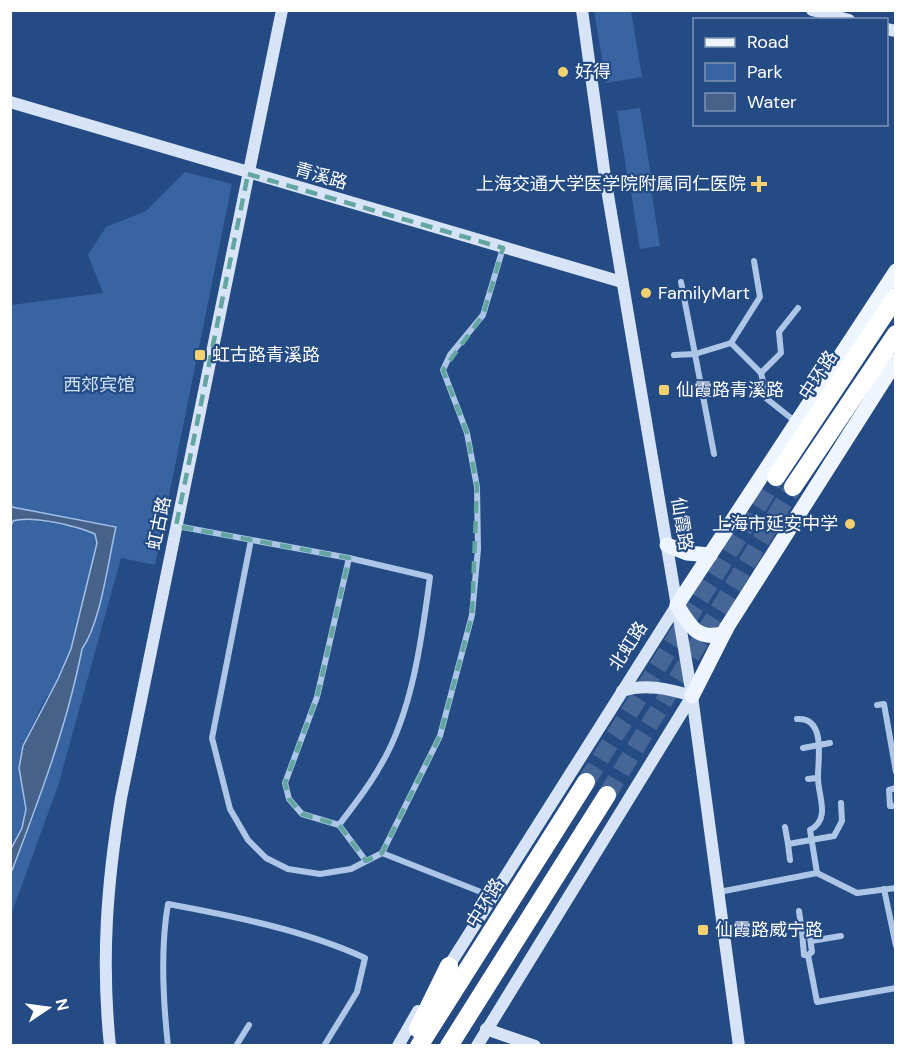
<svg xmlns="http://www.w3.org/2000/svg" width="906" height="1056" font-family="'DM Sans','Noto Sans SC',sans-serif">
	<rect width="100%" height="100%" fill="#244b84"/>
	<g fill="#3864a1">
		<path d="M594 11H631L642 77 606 83Z"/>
		<path d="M640 108 652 182 629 186 617 111Z"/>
		<path d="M185 172 232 184 155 565 121 558 58 786 11 915V873L36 810 82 649C101 622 109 561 116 527L12 507 11 305 103 293 88 255 106 227 146 211Z"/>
		<path d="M651 189 660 246 640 249 631 192Z"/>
		<path d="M23 518 84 529 95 534 97 543 71 649 58 679 42 705 23 746 19 768 26 809 22 828 11 849 10 526 13 521Z"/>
	</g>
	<path fill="#46628b" stroke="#a1c0e9" stroke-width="1.5" d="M10 498 12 507 116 527C108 561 101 622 82 649 67 726 39 800 11 873V849L22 828 26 809 19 768 23 746 58 679 71 649 97 543 95 534C77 526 31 515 13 521L11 526Z"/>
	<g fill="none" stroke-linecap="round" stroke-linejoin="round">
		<g stroke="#456696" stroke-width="18" stroke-dasharray="18 9" stroke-linecap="butt">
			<path d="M586 782 776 477"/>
			<path d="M607 795 793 487"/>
		</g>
		<g stroke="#adc6e8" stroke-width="6">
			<path d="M754 261 760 297 731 343 761 373 767 399 796 422"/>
			<path d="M681 282 695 354 731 343"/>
			<path d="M674 355 695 354 714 454"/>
			<path d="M761 373 781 353 779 332 798 308"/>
			<path d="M177 526 349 558 430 577C422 638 412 715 379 768 368 788 353 806 339 825"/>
			<path d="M251 540 212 738 230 809 248 840 266 858 288 869 320 874 351 869 382 853 440 736 472 615 478 549 477 487 467 433 443 370 450 355 483 315 503 248"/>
			<path d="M349 558 317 697 285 783 289 799 302 814 339 825 366 861"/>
			<path d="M877 705 884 704 896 772"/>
			<path d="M803 748 830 743"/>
			<path d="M808 779 817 778"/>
			<path d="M896 788 889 790 890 806H896"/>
			<path d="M785 827 788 844 834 836 842 821 841 803"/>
			<path d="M788 844 790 860"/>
			<path d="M382 853 491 896"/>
			<path d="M817 873 857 893 896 888"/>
			<path d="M884 889 896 946"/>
			<path d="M719 892 817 873 810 830C832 819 817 794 818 776 818 758 826 717 797 719"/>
			<path d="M799 911 802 932"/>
			<path d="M811 941 841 936"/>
			<path d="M808 955H804L802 932 809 930 812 952 808 955 817 1002 896 988"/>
			<path d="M168 1046C163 1000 160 949 168 904 233 916 304 930 365 958L357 992 324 1046"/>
			<path d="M236 1046 249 1025"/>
		</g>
		<g stroke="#d7e4f7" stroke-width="12">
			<path d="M582 10 605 177 692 696 739 1046"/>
			<path d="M812 10 849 20"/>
			<path d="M886 29 896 31"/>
			<path d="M10 102 622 282"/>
			<path d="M445 972 677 605"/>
			<path d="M486 1029 535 1046"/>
			<path d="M110 1046C101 959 107 883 121 798L282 10"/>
			<path d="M398 1046 418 1011"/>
			<path d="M477 1046 692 696C670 689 645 683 622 691"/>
		</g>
		<g stroke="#eff5fe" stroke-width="15">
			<path d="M667 545 687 553 710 555"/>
			<path d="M727 627 724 633C698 642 689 625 677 605L896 271"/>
			<path d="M692 696 727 627 896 361"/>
		</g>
		<g stroke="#fff" stroke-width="18">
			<path d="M776 477 896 297"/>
			<path d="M793 487 896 334"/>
			<path d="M418 1029 449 966"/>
			<path d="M419 1046 586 782"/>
			<path d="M449 1046 607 795"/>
		</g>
	</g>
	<path fill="none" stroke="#63a6a1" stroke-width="4.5" stroke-dasharray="12 8" stroke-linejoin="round" d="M248 174 503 248 483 315 443 370 467 433 477 487 472 615 440 736 382 853 366 861 339 825 302 814 289 799 285 783 317 697 349 558 176 526Z"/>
	<g fill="#f3d171" stroke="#244b84" stroke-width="2">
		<circle cx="563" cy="72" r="6"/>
		<path d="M756 175h6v6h6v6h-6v6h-6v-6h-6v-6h6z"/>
		<circle cx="646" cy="293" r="6"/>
		<rect x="194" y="349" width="12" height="12" rx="3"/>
		<rect x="658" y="384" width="12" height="12" rx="3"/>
		<circle cx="850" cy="524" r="6"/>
		<rect x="697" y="924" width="12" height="12" rx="3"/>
	</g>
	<g text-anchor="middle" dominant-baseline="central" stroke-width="4.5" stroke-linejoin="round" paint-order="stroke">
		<g font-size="18" fill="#fff" stroke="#244b84" text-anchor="start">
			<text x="575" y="72">好得</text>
			<text x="746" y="184" text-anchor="end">上海交通大学医学院附属同仁医院</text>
			<text x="658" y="293">FamilyMart</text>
			<text x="212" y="355">虹古路青溪路</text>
			<text x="676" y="390">仙霞路青溪路</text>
			<text x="838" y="524" text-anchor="end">上海市延安中学</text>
			<text x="715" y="930">仙霞路威宁路</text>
		</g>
		<g font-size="18" fill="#fff" stroke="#244b84">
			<text transform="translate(321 176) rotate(16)">青溪路</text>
			<text transform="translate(818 375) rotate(-57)">中环路</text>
			<text transform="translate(159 523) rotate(-78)">虹古路</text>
			<text transform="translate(682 524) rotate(81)">仙霞路</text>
			<text transform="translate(628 646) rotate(-57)">北虹路</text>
			<text transform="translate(485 903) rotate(-58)">中环路</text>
		</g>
		<g font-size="18" fill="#d1e1f6" stroke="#244b84">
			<text x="99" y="385">西郊宾馆</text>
		</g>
	</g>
	<rect width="906" height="1056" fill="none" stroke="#ffffff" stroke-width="24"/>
	<rect x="693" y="18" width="195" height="108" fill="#244b84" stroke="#7c93b5" stroke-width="1.5"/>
	<rect x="705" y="38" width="30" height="9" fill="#eff5fe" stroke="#7c93b5" stroke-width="1.5"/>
	<text x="747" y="48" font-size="18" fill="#ffffff">Road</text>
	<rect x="705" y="63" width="30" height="18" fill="#3864a1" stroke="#7c93b5" stroke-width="1.5"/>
	<text x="747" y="78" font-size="18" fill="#ffffff">Park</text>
	<rect x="705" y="93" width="30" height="18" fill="#46628b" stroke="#7c93b5" stroke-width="1.5"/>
	<text x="747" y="108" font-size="18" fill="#ffffff">Water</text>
	<g transform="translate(48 1008) rotate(77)" stroke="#244b84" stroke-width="4.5" paint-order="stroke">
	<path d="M0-4.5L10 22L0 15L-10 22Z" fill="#ffffff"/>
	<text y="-9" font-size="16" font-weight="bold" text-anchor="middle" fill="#ffffff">N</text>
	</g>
</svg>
